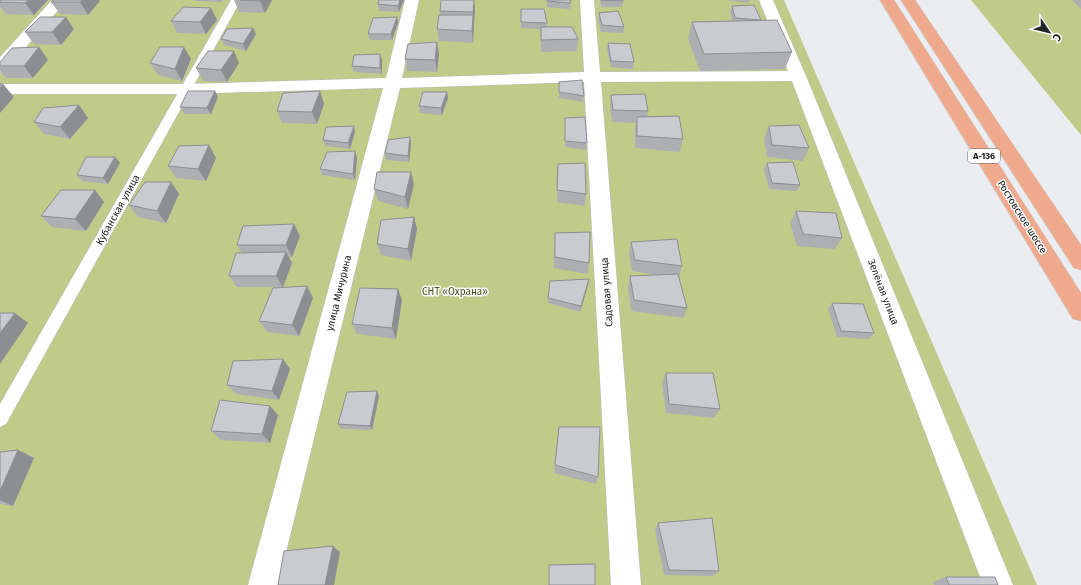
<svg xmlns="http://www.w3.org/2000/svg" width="1081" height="585" font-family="'Fira Sans',sans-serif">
	<rect width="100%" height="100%" fill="#ebedf1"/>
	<g fill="#c0cb89">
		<path d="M0 0H784L1037 585H0Z"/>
		<path d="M971 0H1081V135Z"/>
	</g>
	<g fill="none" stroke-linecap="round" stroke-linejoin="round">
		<g stroke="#b7b9bd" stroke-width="1">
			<path id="service" d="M231 0H241L6 424 0 427V404Z"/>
		</g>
		<g stroke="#b7b9bd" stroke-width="1">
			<g id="minor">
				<path d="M52 0H67L6 70 0 72V57Z"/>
				<path d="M405 0H419L402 78 584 72 580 0H594L600 72 788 71 759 0H773L806 76 1013 585H983L792 81 601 82 641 585H611L584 82 400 88 278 585H248L383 88 186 94H0V84H186L386 78Z"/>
			</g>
		</g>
		<g stroke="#cacaca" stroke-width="1">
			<g id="trunk">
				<path d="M880 0H894L1081 293V321L1073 319Z"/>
				<path d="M901 0H915L1081 245V270L1074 268Z"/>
			</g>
		</g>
		<use href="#service" fill="#fff" fill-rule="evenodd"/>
		<use href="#minor" fill="#fff" fill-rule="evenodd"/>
		<use href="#trunk" fill="#efaa8e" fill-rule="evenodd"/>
	</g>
	<g fill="#adafb3">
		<path d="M0 0H48L34 15 6 14 0 7Z"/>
		<path d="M195 0H223L222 2 196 1Z"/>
		<path d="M234 0H272L265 13 239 12Z"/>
		<path d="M404 0 399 12 379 11 378 4Z"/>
		<path d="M547 0H571L570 9 547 7Z"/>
		<path d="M600 0H623L622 7H601Z"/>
		<path d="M725 0H749V3Z"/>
		<path d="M1072 0H1081V9Z"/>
		<path d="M100 1 88 15 60 14 51 2Z"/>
		<path d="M732 6 761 20V21L792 52 785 69 700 71 688 39 692 22 732 21 730 12Z"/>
		<path d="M211 8 217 20 206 34 177 33 171 21Z"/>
		<path d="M521 9 547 23V27L578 39 577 51 541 52V29L521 28Z"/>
		<path d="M475 10 473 43 439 41 437 29 440 15V11Z"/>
		<path d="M599 13 624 27 623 33 601 32 598 19Z"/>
		<path d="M397 17 398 23 392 40H370L368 34Z"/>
		<path d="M253 28 256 34 246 51 224 45 221 39Z"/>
		<path d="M74 29 61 45 34 44 25 32Z"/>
		<path d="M608 43 634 62 633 69 611 67 607 49Z"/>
		<path d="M39 47 48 60 33 78H6L0 71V62Z"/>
		<path d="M380 54 382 60V74L354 72 352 66Z"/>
		<path d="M439 54 437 72 407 71 405 59Z"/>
		<path d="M191 59 182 81 158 75 150 63Z"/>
		<path d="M239 63 227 82 203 81 196 68Z"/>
		<path d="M559 82 584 96 583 102 559 98Z"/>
		<path d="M215 91 218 97 211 114H184L180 107Z"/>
		<path d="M320 91 324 104 317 124 282 123 277 111Z"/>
		<path d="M447 92 448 98 442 115 420 113 419 106Z"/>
		<path d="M611 95 648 111 647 117 683 139 680 152 635 148V129L636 123 612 122 610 107Z"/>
		<path d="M79 105 88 118 70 139 44 134 34 122Z"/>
		<path d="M565 118 587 143 586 150 565 147Z"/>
		<path d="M769 126 809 148 803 161 767 157 764 138Z"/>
		<path d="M355 132 350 149 325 146 323 140Z"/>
		<path d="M410 137 411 144 409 162 386 160 385 153Z"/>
		<path d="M209 145 216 158 206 181 176 178 168 166Z"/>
		<path d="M355 151 357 158 355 180 322 175 320 169Z"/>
		<path d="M115 157 120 163 108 184 82 181 77 175Z"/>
		<path d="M767 163 800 185 797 191 769 189 764 170Z"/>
		<path d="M558 164 586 194 585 206 557 202Z"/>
		<path d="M171 182 179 194 166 223 138 217 129 205Z"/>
		<path d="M414 184 408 209 378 201 374 189Z"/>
		<path d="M95 190 104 202 86 231 52 227 41 216Z"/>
		<path d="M796 211 842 238 835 249 797 246 790 223Z"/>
		<path d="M294 224 300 236 292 257H289L292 263 283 287H237L229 276 242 253 237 245Z"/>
		<path d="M417 229 411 261 381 255 377 244Z"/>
		<path d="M555 233 589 263 588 274 554 268Z"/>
		<path d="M631 242 682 266 679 277 687 308 684 318 631 311 628 287 630 276 657 275 632 271 629 254Z"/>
		<path d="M588 285 580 312 548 303V298Z"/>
		<path d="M307 286 313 298 299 336 267 332 259 321Z"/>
		<path d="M402 300 396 339 357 334 352 324Z"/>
		<path d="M832 303 874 333 869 339 837 337 828 309Z"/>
		<path d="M283 359 290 369 279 400 236 394 227 385Z"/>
		<path d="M666 373 720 409 714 418 666 413 662 383Z"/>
		<path d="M379 396 372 430 341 429 338 424Z"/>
		<path d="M278 415 270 443 221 440 211 431Z"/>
		<path d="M18 450 34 458 13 506 0 504V452Z"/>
		<path d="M555 465 598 477 596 484 554 473Z"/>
		<path d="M658 523 719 571 713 576 664 575 655 530Z"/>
		<path d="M946 577 998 585H934L933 582Z"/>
	</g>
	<g fill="#8d8e92">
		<path d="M28 0H48L34 15 25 3Z"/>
		<path d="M82 0H99L100 1 88 15 80 2Z"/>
		<path d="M261 0H272L265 13 260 1Z"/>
		<path d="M400 0H404L399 12 398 6Z"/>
		<path d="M474 0 475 10 474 24 473 12Z"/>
		<path d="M211 8 217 20 206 34 200 22Z"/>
		<path d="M473 15 474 27 473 43 472 31Z"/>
		<path d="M66 17 74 29 61 45 52 32Z"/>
		<path d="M397 17 398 23 392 40 391 34Z"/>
		<path d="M253 28 256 34 246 51 243 44Z"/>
		<path d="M437 42 439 54 437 72 435 60Z"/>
		<path d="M39 47 48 60 33 78 24 66Z"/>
		<path d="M184 47 191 59 182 81 175 69Z"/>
		<path d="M234 51 239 63 227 82 221 70Z"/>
		<path d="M380 54 382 60V74L380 68Z"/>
		<path d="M3 84 14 97 0 113V88Z"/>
		<path d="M215 91 218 97 211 114 207 108Z"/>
		<path d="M320 91 324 104 317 124 312 112Z"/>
		<path d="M447 92 448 98 442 115 441 108Z"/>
		<path d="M79 105 88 118 70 139 60 127Z"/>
		<path d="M354 126 355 132 350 149 348 143Z"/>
		<path d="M410 137 411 144 409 162 408 156Z"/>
		<path d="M209 145 216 158 206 181 198 169Z"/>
		<path d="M355 151 357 158 355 180 353 174Z"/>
		<path d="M115 157 120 163 108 184 103 178Z"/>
		<path d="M411 172 414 184 408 209 405 197Z"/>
		<path d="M171 182 179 194 166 223 157 211Z"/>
		<path d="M95 190 104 202 86 231 75 219Z"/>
		<path d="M414 217 417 229 411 261 408 249Z"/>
		<path d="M294 224 300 236 292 257 286 245Z"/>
		<path d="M286 252 292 263 283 287 276 276Z"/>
		<path d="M589 279 588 285 580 312 581 306Z"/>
		<path d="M307 286 313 298 299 336 292 325Z"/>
		<path d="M398 289 402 300 396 339 392 328Z"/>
		<path d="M15 313 28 323 0 364V333Z"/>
		<path d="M283 359 290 369 279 400 272 391Z"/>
		<path d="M377 391 379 396 372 430 370 426Z"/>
		<path d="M270 406 278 415 270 443 262 434Z"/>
		<path d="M18 450 34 458 13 506 0 500V491Z"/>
		<path d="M333 546 340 552 334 585H325Z"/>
	</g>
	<g fill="#c9cbd0" stroke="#8d8e92">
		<path d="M0 0H28L25 3 0 2Z"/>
		<path d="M53 0H82L80 2H51Z"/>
		<path d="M240 0H261L260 1Z"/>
		<path d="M379 0H400L398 6 378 4Z"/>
		<path d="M441 0H474L473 12 440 11Z"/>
		<path d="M547 0H571L570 3 547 1Z"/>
		<path d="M601 0H623V1Z"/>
		<path d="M754 5 761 20 735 18 732 6Z"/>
		<path d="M183 7 211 8 200 22 171 21Z"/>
		<path d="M521 9H544L547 23 521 22Z"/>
		<path d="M618 11 624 27 602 25 599 13Z"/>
		<path d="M439 15H473L472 31 437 29Z"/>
		<path d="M40 17H66L52 32H25Z"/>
		<path d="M397 17 391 34H368L373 18Z"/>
		<path d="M777 20 792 52 704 54 692 22Z"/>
		<path d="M541 27H572L578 39 541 40Z"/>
		<path d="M253 28 243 44 221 39 227 29Z"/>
		<path d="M437 42 435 60 405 59 408 44Z"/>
		<path d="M608 43 630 44 634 62 611 61Z"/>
		<path d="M39 47 24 66H0V62L12 48Z"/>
		<path d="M160 47H184L175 69 150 63Z"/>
		<path d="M208 51H234L221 70 196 68Z"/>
		<path d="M380 54V68L352 66 354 55Z"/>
		<path d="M582 80 584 96 559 92V82Z"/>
		<path d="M0 84H3L0 88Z"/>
		<path d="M188 91H215L207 108 180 107Z"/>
		<path d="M320 91 312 112 277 111 283 93Z"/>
		<path d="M423 92H447L441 108 419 106Z"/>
		<path d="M645 94 648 111 613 110 611 95Z"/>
		<path d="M79 105 60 127 34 122 43 108Z"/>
		<path d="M679 116 683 139 637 136V117Z"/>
		<path d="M585 117 587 143 565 141V118Z"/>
		<path d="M799 125 809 148 772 145 769 126Z"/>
		<path d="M354 126 348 143 323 140 326 127Z"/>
		<path d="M410 137 408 156 385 153 388 140Z"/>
		<path d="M209 145 198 169 168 166 179 146Z"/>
		<path d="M355 151 353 174 320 169 327 152Z"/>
		<path d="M86 157H115L103 178 77 175Z"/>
		<path d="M793 162 800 185 772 183 767 163Z"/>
		<path d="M585 163 586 194 557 190 558 164Z"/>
		<path d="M377 172H411L405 197 374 189Z"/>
		<path d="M145 182H171L157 211 129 205Z"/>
		<path d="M61 190H95L75 219 41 216Z"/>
		<path d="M796 211 836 213 842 238 803 234Z"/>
		<path d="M414 217 408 249 377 244 381 220Z"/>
		<path d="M294 224 286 245H237L243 226Z"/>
		<path d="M590 232 589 263 555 257V233Z"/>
		<path d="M677 239 682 266 635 260 631 242Z"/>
		<path d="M286 252 276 276H229L236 253Z"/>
		<path d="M678 274 687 308 634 300 630 276Z"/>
		<path d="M589 279 581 306 548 298 550 281Z"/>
		<path d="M307 286 292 325 259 321 273 288Z"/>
		<path d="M360 288 398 289 392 328 352 324Z"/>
		<path d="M832 303 863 304 874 333 841 331Z"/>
		<path d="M0 313H15L0 333Z"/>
		<path d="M283 359 272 391 227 385 233 361Z"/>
		<path d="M666 373H713L720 409 669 404Z"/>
		<path d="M377 391 370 426 338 424 347 392Z"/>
		<path d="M220 400 270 406 262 434 211 431Z"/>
		<path d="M559 427H600L598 477 555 465Z"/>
		<path d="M18 450 0 491V452Z"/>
		<path d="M712 518 719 571 669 570 658 523Z"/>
		<path d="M333 546 325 585H278L284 551Z"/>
		<path d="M595 564V585H549V565Z"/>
		<path d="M946 577H995L998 585H949Z"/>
	</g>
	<g text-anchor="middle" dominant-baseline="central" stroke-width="3" stroke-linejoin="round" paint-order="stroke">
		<rect fill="#fff" stroke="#646566" stroke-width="1" x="968" y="149" width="32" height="14" rx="3"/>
		<g font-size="9" font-weight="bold" fill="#222324">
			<text x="984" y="156">А-136</text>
		</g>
		<g font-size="10" fill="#222324" stroke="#fff">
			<text transform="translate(118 210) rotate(-61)">Кубанская улица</text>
			<text transform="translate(1022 217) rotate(58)">Ростовское шоссе</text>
			<text transform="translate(607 292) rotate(-94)">Садовая улица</text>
			<text transform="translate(883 292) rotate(69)">Зелёная улица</text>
			<text transform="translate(339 293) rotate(-76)">улица Мичурина</text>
		</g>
		<g font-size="10" fill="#49501d" stroke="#fff">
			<text x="455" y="292">СНТ «Охрана»</text>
		</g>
	</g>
	<g transform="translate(1049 32) rotate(125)" stroke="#ffffff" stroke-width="3" paint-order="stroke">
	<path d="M0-3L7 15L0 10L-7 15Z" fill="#222324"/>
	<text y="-6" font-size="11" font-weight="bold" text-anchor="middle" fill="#222324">С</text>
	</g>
</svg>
